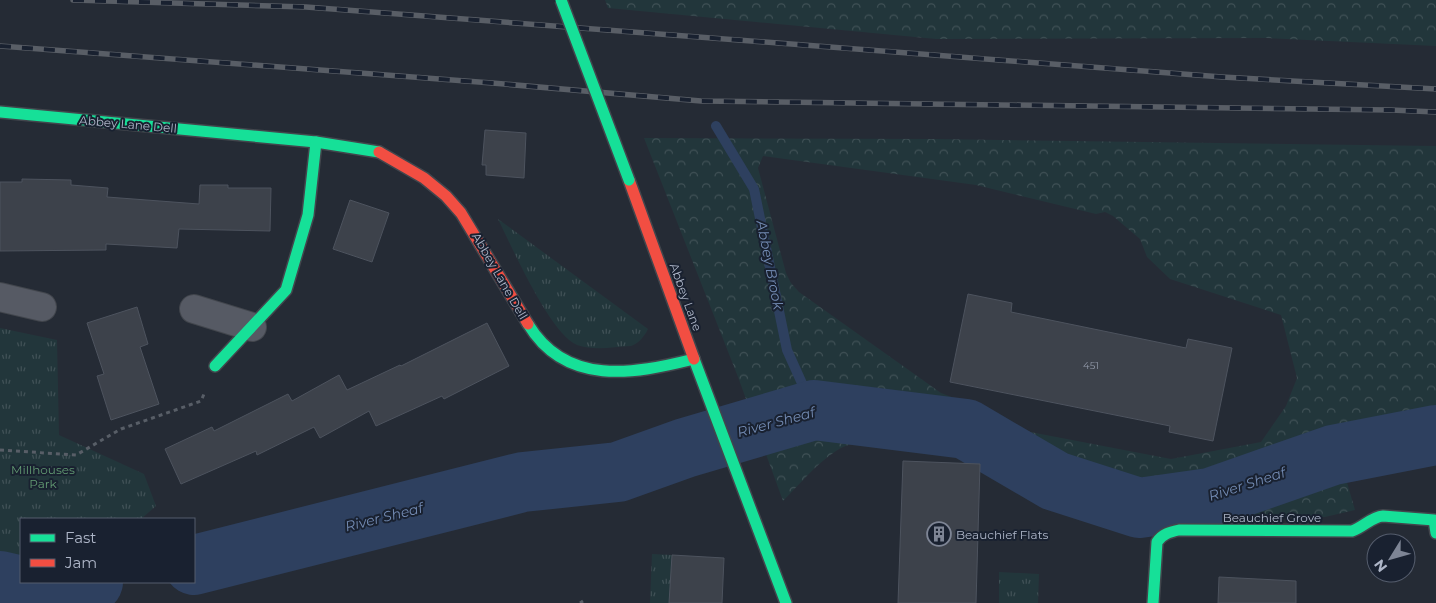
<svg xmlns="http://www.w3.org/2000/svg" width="1436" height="603" font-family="Montserrat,sans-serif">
	<defs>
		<pattern id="grass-tufts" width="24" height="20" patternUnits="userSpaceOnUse" patternTransform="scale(1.25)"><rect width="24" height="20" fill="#22363b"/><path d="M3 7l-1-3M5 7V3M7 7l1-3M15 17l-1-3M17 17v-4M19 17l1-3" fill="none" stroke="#405156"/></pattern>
		<pattern id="forest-crowns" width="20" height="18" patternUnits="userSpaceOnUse" patternTransform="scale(1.25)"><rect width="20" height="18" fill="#22363b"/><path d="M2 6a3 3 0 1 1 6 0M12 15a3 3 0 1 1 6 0" fill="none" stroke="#405156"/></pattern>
	</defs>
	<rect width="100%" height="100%" fill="#252b35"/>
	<g fill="url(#grass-tufts)">
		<path d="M498 219 648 329C644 337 639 343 631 346 613 347 594 351 577 345 550 334 512 247 498 219Z"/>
		<path d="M0 328 57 340 59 435 144 474 156 506 141 519H21V582H70L46 603H0Z"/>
		<path d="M652 554 672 555 669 603H650Z"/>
		<path d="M999 572 1039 574 1038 603H999Z"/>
	</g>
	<g fill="url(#forest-crowns)">
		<path d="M605 0H1436V46L1266 38 936 39 608 8Z"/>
		<path d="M644 138 935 139 1436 146V447L1389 453 1346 479 1355 510 1325 517 1107 518 1029 488 1005 467 999 458 1004 427 1171 459 1261 442 1286 406 1297 378 1281 315 1170 279 1147 257 1140 239 1113 216 1105 212 1096 214 976 185 763 156 758 168 786 273 791 283 799 292 941 393 972 405 973 456C938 447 869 429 836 451 816 464 800 484 783 501L738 377Z"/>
	</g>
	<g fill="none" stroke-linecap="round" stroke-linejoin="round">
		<path stroke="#2e405f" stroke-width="10" d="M716 126 754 189 787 350 814 410"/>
		<g stroke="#2e405f" stroke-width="60">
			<path d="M194 565 523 482 618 472 685 448 814 410 966 429 1055 481 1139 508 1210 498 1333 455 1436 435"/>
			<path d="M0 581 39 590 93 582"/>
		</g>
	</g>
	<g fill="#3d424b" stroke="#4d535e">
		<path d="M485 130 526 133 524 178 486 175V165H482Z"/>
		<path d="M22 179 71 180V185L108 188 107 197 199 204 200 185H228V188H271L270 231 179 229 177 248 106 244V250L0 251V182H22Z"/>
		<path d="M350 200 389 213 372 262 333 249Z"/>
		<path d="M968 294 1012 303 1011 312 1186 348 1188 339 1232 348 1213 441 1169 432 1170 426 950 382Z"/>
		<path d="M137 307 148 344 140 347 159 404 111 420 97 376 104 374 87 323Z"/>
		<path d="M487 323 509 366 444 399 442 396 376 426 369 411 320 438 314 427 257 455 256 451 181 484 165 449 212 427 214 431 288 394 292 401 339 375 347 390 400 365 401 366Z"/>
		<path d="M903 461 980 464 976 603H898Z"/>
		<path d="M672 555 724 558 722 603H669Z"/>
		<path d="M1219 577 1296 581V603H1218Z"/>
	</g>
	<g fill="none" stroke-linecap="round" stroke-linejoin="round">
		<g stroke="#42464d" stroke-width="30">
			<g id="street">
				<path d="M0 297 42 307"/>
				<path d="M194 309 252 327"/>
			</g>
		</g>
		<g stroke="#42464d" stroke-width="14">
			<g id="fast">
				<path d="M0 112 316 142 379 152"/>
				<path d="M528 324C566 387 634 374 694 359"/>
				<path d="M694 359 786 603"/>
				<path d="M215 366 286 290 308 215 316 142"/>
				<path d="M1153 603 1157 542C1162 534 1170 532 1179 530L1352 531C1364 527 1371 517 1383 516L1434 520 1436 533"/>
			</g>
		</g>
		<g stroke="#42464d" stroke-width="14">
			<g id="jam">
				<path d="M379 152 424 178 446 196 461 213 528 324"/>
				<path d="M629 180 694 359"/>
			</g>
		</g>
		<g stroke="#585e67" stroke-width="3" stroke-dasharray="4 4" stroke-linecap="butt">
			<path d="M0 450 76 455 121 429 201 401 204 394"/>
			<path d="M580 603 583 601"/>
		</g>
		<use href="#street" stroke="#565a64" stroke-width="28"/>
		<use href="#fast" stroke="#16e098" stroke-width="11"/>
		<use href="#jam" stroke="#f24e42" stroke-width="11"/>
		<g stroke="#595e66" stroke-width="5.5">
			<g id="rail">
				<path d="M73 0 306 7 1222 77 1436 89"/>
				<path d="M0 46 492 83 701 101 1391 110 1436 112"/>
			</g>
		</g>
		<use href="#rail" stroke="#192130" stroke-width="4" stroke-dasharray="11" stroke-linecap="butt"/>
		<g stroke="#42464d" stroke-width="14" stroke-linecap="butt">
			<path id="fast-bridge" d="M561 0 629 180"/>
		</g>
		<use href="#fast-bridge" stroke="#16e098" stroke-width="11"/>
	</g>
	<defs>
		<g id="building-ring" transform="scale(1.25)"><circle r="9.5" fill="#192130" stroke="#7e8595" stroke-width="1.5"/><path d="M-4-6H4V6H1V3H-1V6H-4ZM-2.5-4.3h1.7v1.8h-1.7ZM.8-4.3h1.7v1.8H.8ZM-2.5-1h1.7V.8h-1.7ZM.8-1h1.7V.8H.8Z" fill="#7e8595"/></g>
	</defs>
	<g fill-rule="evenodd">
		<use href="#building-ring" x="939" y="534"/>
	</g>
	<g text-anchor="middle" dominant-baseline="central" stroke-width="4" stroke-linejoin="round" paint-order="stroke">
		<g font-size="10" fill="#9299a9">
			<text x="1091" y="365">451</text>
		</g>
		<g font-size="12" fill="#aeb6c8" stroke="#192130">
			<text transform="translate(128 124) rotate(5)">Abbey Lane Dell</text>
			<text transform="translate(500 276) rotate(60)">Abbey Lane Dell</text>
			<text transform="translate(686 297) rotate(70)">Abbey Lane</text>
			<text x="1272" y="517">Beauchief Grove</text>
		</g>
		<g font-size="12" fill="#639b73" stroke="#192130">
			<text x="43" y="469">Millhouses<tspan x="43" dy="14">Park</tspan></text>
		</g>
		<g font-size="12" fill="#aeb6c8" stroke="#192130" text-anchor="start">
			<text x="956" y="534">Beauchief Flats</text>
		</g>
		<g font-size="14" font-style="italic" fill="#738bb3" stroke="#192130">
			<text transform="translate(770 265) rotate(79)">Abbey Brook</text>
			<text transform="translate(776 422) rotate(-15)">River Sheaf</text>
			<text transform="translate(1247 484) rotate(-18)">River Sheaf</text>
			<text transform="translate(384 517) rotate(-14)">River Sheaf</text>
		</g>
	</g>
	<rect x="20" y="518" width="175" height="65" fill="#192130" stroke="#555d6d"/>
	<rect x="30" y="534" width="25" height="8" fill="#16e098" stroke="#555d6d"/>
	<text x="65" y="543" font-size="15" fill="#aeb6c8">Fast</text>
	<rect x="30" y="559" width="25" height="8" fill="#f24e42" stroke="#555d6d"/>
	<text x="65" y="568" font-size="15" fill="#aeb6c8">Jam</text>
	<g transform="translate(1391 558) rotate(233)"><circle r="24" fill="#192130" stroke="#555d6d"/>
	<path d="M0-4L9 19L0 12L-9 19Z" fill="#7e8595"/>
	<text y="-8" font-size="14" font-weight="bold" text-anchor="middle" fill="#aeb6c8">N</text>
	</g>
</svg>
